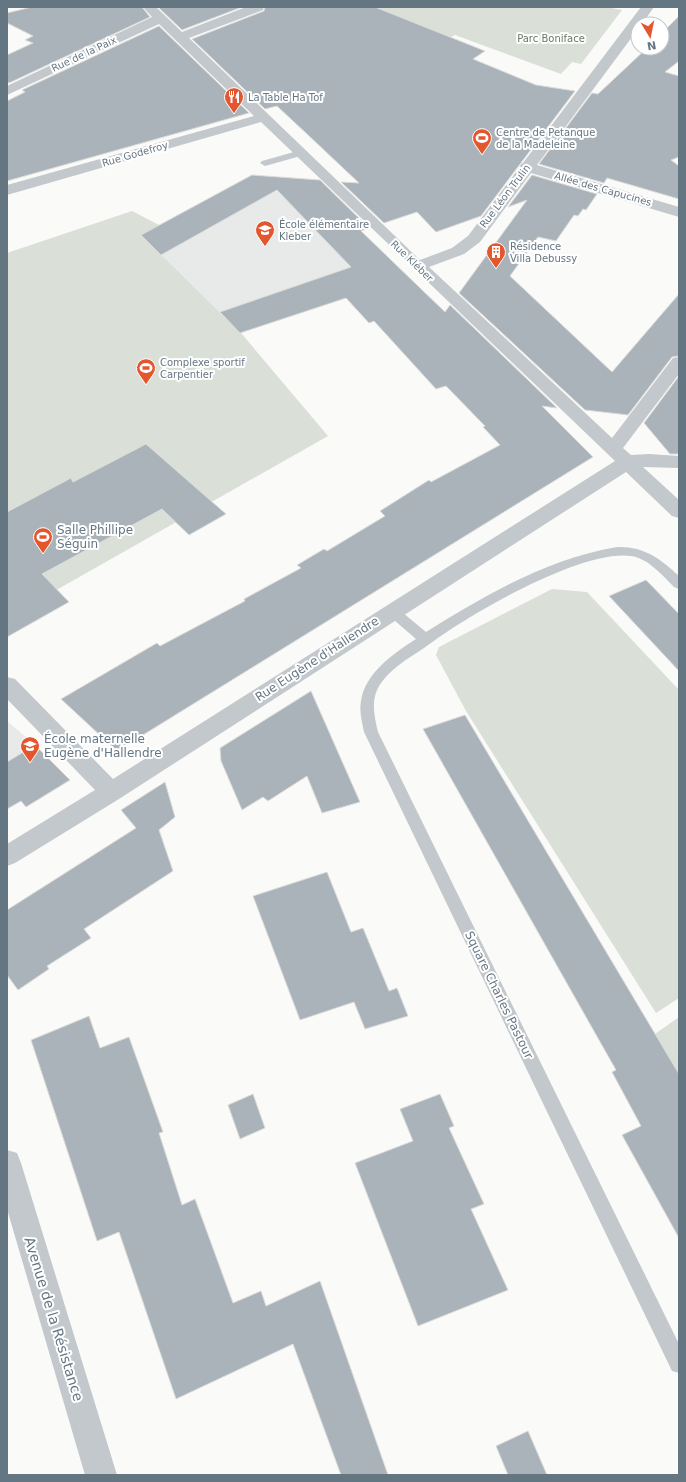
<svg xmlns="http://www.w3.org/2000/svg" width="686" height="1482" font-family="'DejaVu Sans',sans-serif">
	<rect width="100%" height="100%" fill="#fafaf8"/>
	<g fill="#e8e9e9">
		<path d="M252 175 308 179 390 259 303 312 241 333 141 235Z"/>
		<path d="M7 721 35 745 70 780 26 807 21 801 7 809Z"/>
	</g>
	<g fill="#dadfd7">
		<path d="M375 7H606L622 10 581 64 572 62 561 74 455 35 449 38Z"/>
		<path d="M132 211 159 225 141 235 241 333 328 436 7 618V253Z"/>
		<path d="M552 589 587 592 679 690V998L656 1013 466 711 436 655 439 647Z"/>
		<path d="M679 1017V1074L655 1034Z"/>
	</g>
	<g fill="#aab3b9" stroke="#dcdcda">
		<path d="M32 7H142L150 17 9 83 7 82V55L33 43 25 40 33 36 7 23V13Z"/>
		<path d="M158 7H242L182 30Z"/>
		<path d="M265 7H375L485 51 473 59 536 85 575 91 481 216 436 232 417 212 384 223 341 182 359 183 307 134 277 106 265 109 192 39 264 11Z"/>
		<path d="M679 16V61L665 72 679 76V157L671 160 679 166V199L607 178 604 183 539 164 592 93 598 94 647 48H662V33Z"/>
		<path d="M159 26 249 113 7 181V101L25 92 22 90Z"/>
		<path d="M252 175 320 180 369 228 361 231 419 287 445 312 450 305 557 408 542 406 593 457 117 751 61 699 157 643 160 646 245 601 244 599 301 568 297 565 324 549 327 551 385 516 380 511 429 480 431 482 500 445 483 427 485 426 446 386 436 389 374 321 369 323 346 298 240 333 220 312 351 267 277 190 161 255 141 235Z"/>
		<path d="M532 175 597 194 586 210 583 209 578 216 574 215 556 241 538 237 510 276 612 372 679 294V356L672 357 628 415 585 410 459 293 527 200 508 207Z"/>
		<path d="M679 376V454H670L644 423Z"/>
		<path d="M146 444 226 514 189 535 162 509 42 574 69 602 7 637V512L71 478 73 482Z"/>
		<path d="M646 580 679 614V671L609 596Z"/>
		<path d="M311 691 360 802 322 813 307 776 268 801 263 797 242 810 221 761 220 748Z"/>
		<path d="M465 715 679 1074V1238L622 1135 641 1126 612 1072 616 1070 423 729Z"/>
		<path d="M35 745 70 780 26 807 21 801 7 809V762Z"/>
		<path d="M165 782 175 817 159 830 173 871 84 929 91 938 47 966 49 969 18 990 7 975V910L136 828 121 810Z"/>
		<path d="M327 872 351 932 363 928 389 991 397 988 408 1016 365 1029 354 1002 300 1020 253 896Z"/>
		<path d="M89 1016 100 1048 129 1037 163 1132 159 1133 182 1205 195 1199 233 1303 261 1291 266 1306 320 1281 388 1475H341L293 1344 176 1399 119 1232 97 1241 31 1040Z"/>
		<path d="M253 1094 265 1128 240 1139 228 1105Z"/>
		<path d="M440 1094 454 1126 449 1128 484 1204 471 1209 508 1290 418 1326 355 1163 413 1141 400 1109Z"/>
		<path d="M528 1431 547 1475H508L496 1446Z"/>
	</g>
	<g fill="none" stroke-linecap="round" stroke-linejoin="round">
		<g fill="#c3c8cc" fill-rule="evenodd">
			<path d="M301 150 306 153 304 155 265 166 260 163 262 161Z"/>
			<path d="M617 547C643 546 660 558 679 576V589L674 587C663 576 648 558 631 556 582 549 470 614 431 643 412 657 388 668 377 690 371 704 375 719 378 732L679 1344V1373L672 1371 364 732C362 722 359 711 361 701 365 673 394 653 416 639L387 614 386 611 387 608 392 606 397 608 426 632C485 595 547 559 617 547Z"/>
		</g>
		<g fill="#c3c8cc" fill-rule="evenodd">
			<path d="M143 7H156L182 32 246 7H264L263 10 189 38 420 260 452 248 468 236 519 168 521 164 523 163 641 7H654L642 24H638V29L537 165 679 207V217L531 173 480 242 464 254 429 267 612 438 673 358 679 357V374L623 448 631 455 649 454 679 456V468L643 467 679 500V518L672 516 626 472 119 799 15 863 7 866V844L95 790 7 699V677L15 679 113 779 615 461 261 122 7 195V185L254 116 159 24 7 95V86L152 17Z"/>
			<path d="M7 1150 17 1153 21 1163 117 1475H85L7 1209Z"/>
		</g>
	</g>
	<defs>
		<g id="restaurant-pin" transform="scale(1)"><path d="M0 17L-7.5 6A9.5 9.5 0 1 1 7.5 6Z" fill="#e4572e" stroke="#fff"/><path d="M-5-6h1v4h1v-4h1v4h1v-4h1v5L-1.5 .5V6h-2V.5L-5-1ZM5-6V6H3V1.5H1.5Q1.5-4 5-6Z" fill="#fff"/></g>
		<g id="stadium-pin" transform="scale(1)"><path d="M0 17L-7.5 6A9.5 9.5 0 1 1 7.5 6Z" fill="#e4572e" stroke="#fff"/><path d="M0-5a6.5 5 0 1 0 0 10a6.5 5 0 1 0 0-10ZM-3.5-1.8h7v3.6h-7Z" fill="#fff"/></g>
		<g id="school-pin" transform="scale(1)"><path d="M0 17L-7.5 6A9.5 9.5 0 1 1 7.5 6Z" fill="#e4572e" stroke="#fff"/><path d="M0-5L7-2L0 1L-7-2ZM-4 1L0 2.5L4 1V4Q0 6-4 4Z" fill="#fff"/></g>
		<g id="building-pin" transform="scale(1)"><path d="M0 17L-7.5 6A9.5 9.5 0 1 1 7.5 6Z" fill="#e4572e" stroke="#fff"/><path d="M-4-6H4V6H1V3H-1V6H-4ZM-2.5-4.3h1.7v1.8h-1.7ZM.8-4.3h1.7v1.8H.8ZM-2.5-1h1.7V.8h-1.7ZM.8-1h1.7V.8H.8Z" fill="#fff"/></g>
	</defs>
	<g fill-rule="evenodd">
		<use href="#restaurant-pin" x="234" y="97"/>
		<use href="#stadium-pin" x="482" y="138"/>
		<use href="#school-pin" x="265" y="230"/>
		<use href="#building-pin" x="496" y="252"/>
		<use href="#stadium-pin" x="146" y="368"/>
		<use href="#stadium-pin" x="43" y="537"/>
		<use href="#school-pin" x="30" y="746"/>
	</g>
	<g text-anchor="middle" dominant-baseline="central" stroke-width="4" stroke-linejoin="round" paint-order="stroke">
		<g font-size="10" fill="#687a64" stroke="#fff">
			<text x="551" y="38">Parc Boniface</text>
		</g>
		<g font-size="10" fill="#657683" stroke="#fff">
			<text transform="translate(84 54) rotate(-25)">Rue de la Paix</text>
			<text transform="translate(135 154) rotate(-16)">Rue Godefroy</text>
			<text transform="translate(603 189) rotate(16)">Allée des Capucines</text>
			<text transform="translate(505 196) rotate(-53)">Rue Léon Trulin</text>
			<text transform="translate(412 261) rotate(44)">Rue Kléber</text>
		</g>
		<g font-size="10" fill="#657683" stroke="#fff" text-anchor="start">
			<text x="248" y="97">La Table Ha Tof</text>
			<text x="496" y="132">Centre de Petanque<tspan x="496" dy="12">de la Madeleine</tspan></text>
			<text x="279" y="224">École élémentaire<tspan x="279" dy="12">Kleber</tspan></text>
			<text x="510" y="246">Résidence<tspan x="510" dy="12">Villa Debussy</tspan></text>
			<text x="160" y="362">Complexe sportif<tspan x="160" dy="12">Carpentier</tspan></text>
		</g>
		<g font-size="12" fill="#657683" stroke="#fff" text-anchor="start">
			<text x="57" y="530">Salle Phillipe<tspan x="57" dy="14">Séguin</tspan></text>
			<text x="44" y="739">École maternelle<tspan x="44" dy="14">Eugène d'Hallendre</tspan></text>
		</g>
		<g font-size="12" fill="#657683" stroke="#fff">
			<text transform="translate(317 659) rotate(-33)">Rue Eugène d'Hallendre</text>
			<text transform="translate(499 995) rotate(64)">Square Charles Pastour</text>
		</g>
		<g font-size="14" fill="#657683" stroke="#fff">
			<text transform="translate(54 1319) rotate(73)">Avenue de la Résistance</text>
		</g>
	</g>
	<rect width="686" height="1482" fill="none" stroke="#657683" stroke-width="16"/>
	<g transform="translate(650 36) rotate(170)"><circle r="19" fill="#ffffff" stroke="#c1c8cd"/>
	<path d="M0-3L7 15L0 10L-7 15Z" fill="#e4572e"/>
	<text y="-6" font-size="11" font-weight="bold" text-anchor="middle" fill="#657683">N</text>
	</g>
</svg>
